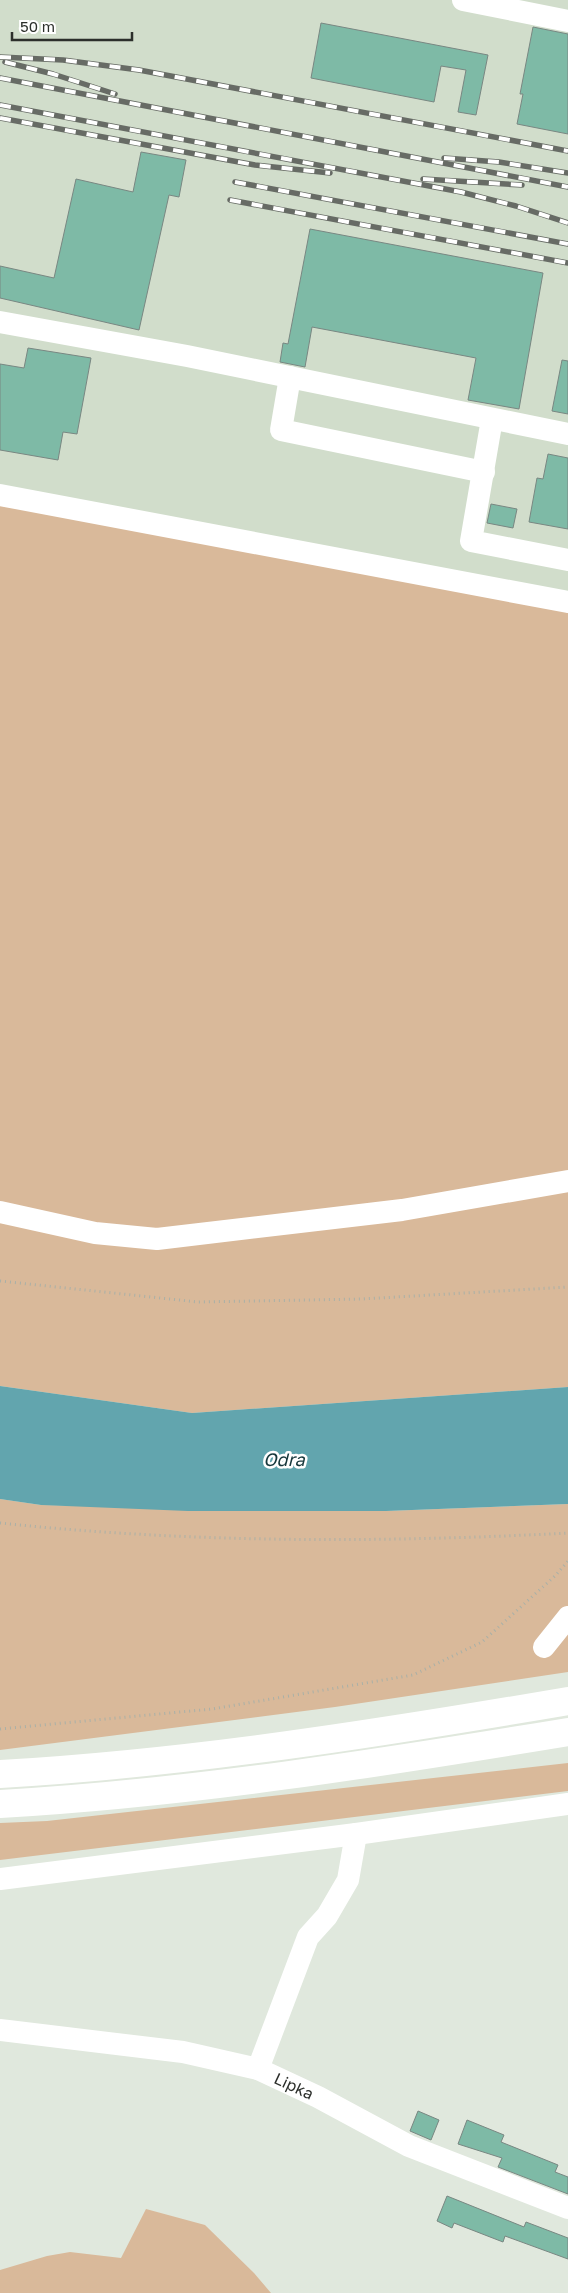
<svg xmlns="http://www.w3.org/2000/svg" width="568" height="2293" font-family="'Golos Text',sans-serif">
	<rect width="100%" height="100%" fill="#e0e8dd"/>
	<path fill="#d1ddcb" d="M0 0H568V602L0 495Z"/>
	<g fill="#d9b99a">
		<path d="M0 495 568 602V1387L192 1413 0 1386Z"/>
		<path d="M0 1499 41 1505 386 1511 568 1504V1672L335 1707 0 1750Z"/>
		<path d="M568 1763V1791L0 1860V1823L47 1821Z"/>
		<path d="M146 2209 205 2225 254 2273 271 2293H0V2270L47 2256 70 2252 121 2258Z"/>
	</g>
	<path fill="#62a5ae" d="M0 1386 192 1413 568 1387V1504L386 1511H188L41 1505 0 1499Z"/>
	<g fill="#7ebaa6" stroke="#798782">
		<path d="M321 23 488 55 476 115 458 112 466 70 441 66 434 102 311 78Z"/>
		<path d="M533 27 568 34V134L517 124 523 94H520Z"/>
		<path d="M141 152 186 160 179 197 169 195 139 330 0 298V266L54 278 76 179 133 192Z"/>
		<path d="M310 229 543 273 519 409 468 400 476 358 312 327 305 367 280 362 283 343 288 344Z"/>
		<path d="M28 348 91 358 77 434 63 432 58 460 0 450V364L24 368Z"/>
		<path d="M562 360 568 361V414L552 411Z"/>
		<path d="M548 454 568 458V529L529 522 537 478 543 479Z"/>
		<path d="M491 504 517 509 513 528 487 523Z"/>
		<path d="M418 2111 439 2120 431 2140 410 2131Z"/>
		<path d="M467 2120 504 2135 501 2142 558 2165 555 2172 568 2177V2194L498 2167 502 2158 458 2144Z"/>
		<path d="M447 2196 524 2227 526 2222 568 2238V2259L505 2236 503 2242 454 2223 452 2228 437 2221Z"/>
	</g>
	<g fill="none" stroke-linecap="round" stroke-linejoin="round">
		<g stroke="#a9b0a7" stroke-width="3" stroke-dasharray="1 4" stroke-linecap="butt">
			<path d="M0 1281 198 1302 362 1299 568 1287"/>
			<path d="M0 1523C188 1543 379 1543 568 1533"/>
			<path d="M0 1729 212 1709 413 1675 482 1642 555 1576 568 1561"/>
		</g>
		<g stroke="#fff" stroke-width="22">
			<path d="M463 0 568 21"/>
			<path d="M0 322 187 356 568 434"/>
			<path d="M290 377 281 430 484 472"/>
			<path d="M492 419 471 541 568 560"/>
			<path d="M0 495 568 602"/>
			<path d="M0 1212 95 1233 157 1239 402 1210 568 1181"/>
			<path d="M544 1647 568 1617"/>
			<path d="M0 1879 356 1834 568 1804"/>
			<path id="s1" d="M0 2030 183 2052 258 2069 318 2097 409 2146 568 2208"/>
			<path d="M258 2069 308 1937 327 1916 348 1880 356 1834"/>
		</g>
		<g stroke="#fff" stroke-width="28">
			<path d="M0 1774C191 1763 380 1733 568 1701"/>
			<path d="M0 1804C191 1793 380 1763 568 1732"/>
		</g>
		<g stroke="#676b65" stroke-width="5.5">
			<g id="rail">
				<path d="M0 57 63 60 139 70 568 151"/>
				<path d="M5 62 53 74 115 94"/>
				<path d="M0 78 568 187"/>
				<path d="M0 105 461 192 516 206 568 223"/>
				<path d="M0 118 255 165 330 173"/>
				<path d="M444 158 499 162 568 173"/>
				<path d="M423 179 522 185"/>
				<path d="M235 182 568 244"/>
				<path d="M230 200 568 263"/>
			</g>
		</g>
		<use href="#rail" stroke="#fff" stroke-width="4" stroke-dasharray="11" stroke-linecap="butt"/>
	</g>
	<g text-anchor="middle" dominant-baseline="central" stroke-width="5" stroke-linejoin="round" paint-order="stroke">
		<g font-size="16" fill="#2c2f2b" stroke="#fff">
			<text stroke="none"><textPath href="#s1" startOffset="301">Lipka</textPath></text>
		</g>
		<g font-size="18" font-style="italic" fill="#17383c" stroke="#fff">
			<text x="284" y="1459">Odra</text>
		</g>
	</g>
	<path d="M12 32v8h120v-8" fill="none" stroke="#2c2f2b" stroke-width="2.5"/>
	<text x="20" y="32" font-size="15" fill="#2c2f2b" stroke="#ffffff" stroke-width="4" paint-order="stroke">50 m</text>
</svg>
